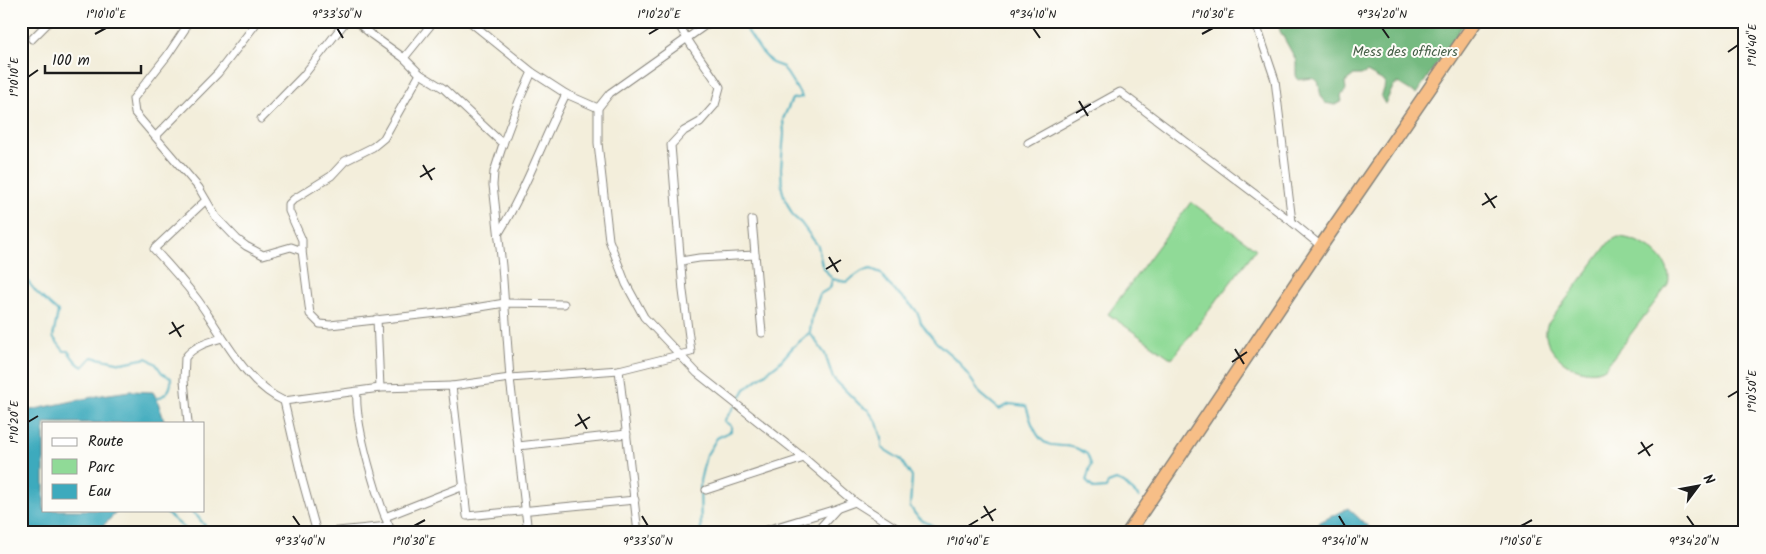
<svg xmlns="http://www.w3.org/2000/svg" width="1766" height="554" font-family="Kalam,sans-serif">
	<rect width="100%" height="100%" fill="#fdfcf7"/>
	<filter id="ink" filterUnits="userSpaceOnUse"><feTurbulence type="fractalNoise" baseFrequency=".02" numOctaves="2"/><feDisplacementMap in="SourceGraphic" scale="10" xChannelSelector="R" yChannelSelector="G"/><feConvolveMatrix kernelMatrix="1 2 1 2 8 2 1 2 1" color-interpolation-filters="sRGB"/></filter>
	<filter id="wash" filterUnits="userSpaceOnUse"><feTurbulence type="fractalNoise" baseFrequency=".0096" numOctaves="4" result="noise"/><feDisplacementMap in="SourceGraphic" scale="20" xChannelSelector="R" yChannelSelector="G"/><feGaussianBlur stdDeviation="1.12" result="paint"/><feColorMatrix in="noise" values="0 0 0 0 0 0 0 0 0 0 0 0 0 0 0 0 0 1.4 0 .05"/><feComposite in="paint" operator="in"/></filter>
	<g filter="url(#wash)">
		<rect width="100%" height="100%" fill="#f3eedb"/>
		<g fill="#90da97" stroke="#567b5a">
			<path d="M1191 202 1256 249 1172 359 1108 314Z"/>
			<path d="M1618 237C1641 238 1675 259 1668 285L1605 368C1585 379 1554 362 1547 340 1545 335 1546 330 1547 325L1610 241Z"/>
		</g>
		<path fill="#74ba80" stroke="#486b4e" d="M1278 21H1466L1416 94 1398 83 1394 85 1385 104 1381 97 1384 89 1385 82 1367 72 1361 75H1354L1345 82 1346 90 1341 96 1342 101 1335 105 1325 103C1313 87 1329 74 1298 80L1296 75V60L1280 31Z"/>
		<g fill="#3daabd" stroke="#2c636c">
			<path d="M130 391 153 392 157 399 165 423H44V510H119L104 525 100 533H21V412L102 395Z"/>
			<path d="M1348 508 1375 533H1313L1320 522Z"/>
		</g>
		<g fill="none" stroke-linecap="round" stroke-linejoin="round">
			<g stroke="#3daabd" stroke-width="2">
				<path d="M741 21 760 50 772 63 783 67 802 97 792 99 783 119 784 134 781 168 782 189 785 199 793 216 801 223 818 246 822 265 832 279 846 282 862 271 871 269 881 273 888 284 915 309 919 316 921 323 936 342 959 362 981 394 999 409 1010 404 1026 406C1030 417 1032 429 1040 438 1047 447 1056 445 1065 446 1073 446 1081 450 1087 454L1091 464 1086 481 1094 489 1106 488 1108 483 1116 480 1124 483 1139 497"/>
				<path d="M21 273 37 293 58 312 53 337 64 351H68C72 357 77 365 83 367L92 357 122 363 147 358 156 364 162 373 171 378C172 389 167 394 157 399"/>
				<path d="M810 333 825 354 833 378 860 405 868 410 877 423 882 438V448L900 459 912 477 910 506 915 514 923 521 948 533"/>
				<path d="M737 403 745 389 779 363 793 347 805 337 810 332 812 316 820 294 830 288 832 280"/>
				<path d="M163 510 190 533"/>
				<path d="M189 510 197 516 211 533"/>
				<path d="M701 533 700 481 706 456 717 438 731 431V426L724 421 734 407"/>
			</g>
		</g>
	</g>
	<g filter="url(#ink)">
		<g fill="none" stroke-linecap="round" stroke-linejoin="round">
			<g stroke="#88857c" stroke-width="9">
				<g id="street">
					<path d="M184 21 185 29 167 56 133 99 135 113 199 188 216 217 237 239 246 246 263 255 291 247 302 251"/>
					<path d="M356 21 372 35 404 58 420 74 443 88 503 144"/>
					<path d="M469 21 532 72 566 94 598 108"/>
					<path d="M1255 21 1275 80 1292 222"/>
					<path d="M710 22 610 93 598 108V143L609 240 626 284 644 317 697 373 804 458 855 502 904 533"/>
					<path d="M32 39 50 21"/>
					<path d="M404 58 434 21"/>
					<path d="M420 74 384 138 373 147 345 161 331 176 294 199 289 204V211L302 240V251L310 314 320 324 330 325 456 311 505 303 564 304"/>
					<path d="M261 119 303 76 346 21"/>
					<path d="M156 136 218 73 258 21"/>
					<path d="M1028 143 1120 92 1292 222 1321 246"/>
					<path d="M205 201 154 249C169 265 184 282 197 299 222 333 244 383 284 401L380 388 452 386 467 516 635 500"/>
					<path d="M752 220 762 333"/>
					<path d="M499 233C526 189 543 140 566 94"/>
					<path d="M681 261 699 258 755 255"/>
					<path d="M377 319 380 388"/>
					<path d="M619 370 638 533"/>
					<path d="M452 386 510 378 619 370 691 352 683 291 671 145 684 131 700 122 715 105 720 87C706 65 689 45 677 21"/>
					<path d="M357 392C354 423 378 503 392 533"/>
					<path d="M284 401 302 479 317 533"/>
					<path d="M188 423 184 380 185 358C193 346 209 342 222 338"/>
					<path d="M518 446 627 434"/>
					<path d="M706 490 804 458"/>
					<path d="M385 517 464 486"/>
					<path d="M317 533 389 526"/>
					<path d="M528 533 510 378 502 266 493 185 494 172 503 144 519 101 532 72"/>
					<path d="M757 533 836 509 855 502"/>
					<path d="M815 533 836 510"/>
				</g>
			</g>
			<g stroke="#88857c" stroke-width="15">
				<path id="highway" d="M1128 533 1321 246 1476 21"/>
			</g>
			<use href="#street" stroke="#fff" stroke-width="7"/>
			<use href="#highway" stroke="#f7be87" stroke-width="12"/>
		</g>
	</g>
	<path fill="none" stroke="#1c1c1c" stroke-width="2" d="M337 28 343 38M1033 28 1040 38M1382 28 1389 38M95 34 106 28M649 34 659 28M1202 34 1213 28M1728 52 1738 45M28 77 38 70M1079 101 1088 116M1076 113 1091 104M423 165 432 180M420 177 435 168M1485 193 1495 208M1482 205 1497 196M829 257 838 272M826 269 841 260M172 322 181 337M169 334 184 325M1235 349 1244 364M1232 362 1247 352M1728 397 1738 391M578 414 587 429M28 422 38 416M575 426 590 417M1641 442 1650 456M1638 454 1653 444M984 506 993 521M293 516 300 526M642 516 648 526M1339 516 1345 526M1687 516 1694 526M981 518 996 509M414 526 425 520M968 526 978 520M1521 526 1532 520"/>
	<g text-anchor="middle" dominant-baseline="central" stroke-width="4" stroke-linejoin="round" paint-order="stroke">
		<g font-size="14" fill="#455e47" stroke="#fdfcf7">
			<text x="1405" y="52">Mess des officiers</text>
		</g>
	</g>
	<rect width="1766" height="554" fill="none" stroke="#fdfcf7" stroke-width="55"/>
	<rect x="42" y="422" width="162" height="90" fill="#fdfcf7" stroke="#a3a29f"/>
	<rect x="52" y="438" width="25" height="8" fill="#ffffff" stroke="#a3a29f"/>
	<text x="88" y="446" font-size="15" fill="#1c1c1c">Route</text>
	<rect x="52" y="459" width="25" height="15" fill="#90da97" stroke="#a3a29f"/>
	<text x="88" y="472" font-size="15" fill="#1c1c1c">Parc</text>
	<rect x="52" y="484" width="25" height="15" fill="#3daabd" stroke="#a3a29f"/>
	<text x="88" y="496" font-size="15" fill="#1c1c1c">Eau</text>
	<g transform="translate(1698 486) rotate(58)" stroke="#fdfcf7" stroke-width="4" paint-order="stroke">
	<path d="M0-4L9 19L0 12L-9 19Z" fill="#1c1c1c"/>
	<text y="-8" font-size="14" font-weight="bold" text-anchor="middle" fill="#1c1c1c">N</text>
	</g>
	<path d="M45 65v8h96v-8" fill="none" stroke="#1c1c1c" stroke-width="2.5"/>
	<text x="52" y="65" font-size="15" fill="#1c1c1c" stroke="#fdfcf7" stroke-width="4" paint-order="stroke">100 m</text>
	<rect x="28" y="28" width="1710" height="498" fill="none" stroke="#1c1c1c" stroke-width="2"/>
	<g font-size="12" text-anchor="middle" fill="#1c1c1c">
		<text x="106" y="18">1°10'10"E</text>
		<text x="337" y="18">9°33'50"N</text>
		<text x="659" y="18">1°10'20"E</text>
		<text x="1033" y="18">9°34'10"N</text>
		<text x="1213" y="18">1°10'30"E</text>
		<text x="1382" y="18">9°34'20"N</text>
		<text transform="translate(1752 45) rotate(-90)" y="4">1°10'40"E</text>
		<text transform="translate(14 77) rotate(-90)" y="4">1°10'10"E</text>
		<text transform="translate(1752 391) rotate(-90)" y="4">1°10'50"E</text>
		<text transform="translate(14 422) rotate(-90)" y="4">1°10'20"E</text>
		<text x="300" y="545">9°33'40"N</text>
		<text x="414" y="545">1°10'30"E</text>
		<text x="648" y="545">9°33'50"N</text>
		<text x="968" y="545">1°10'40"E</text>
		<text x="1345" y="545">9°34'10"N</text>
		<text x="1521" y="545">1°10'50"E</text>
		<text x="1694" y="545">9°34'20"N</text>
	</g>
</svg>
